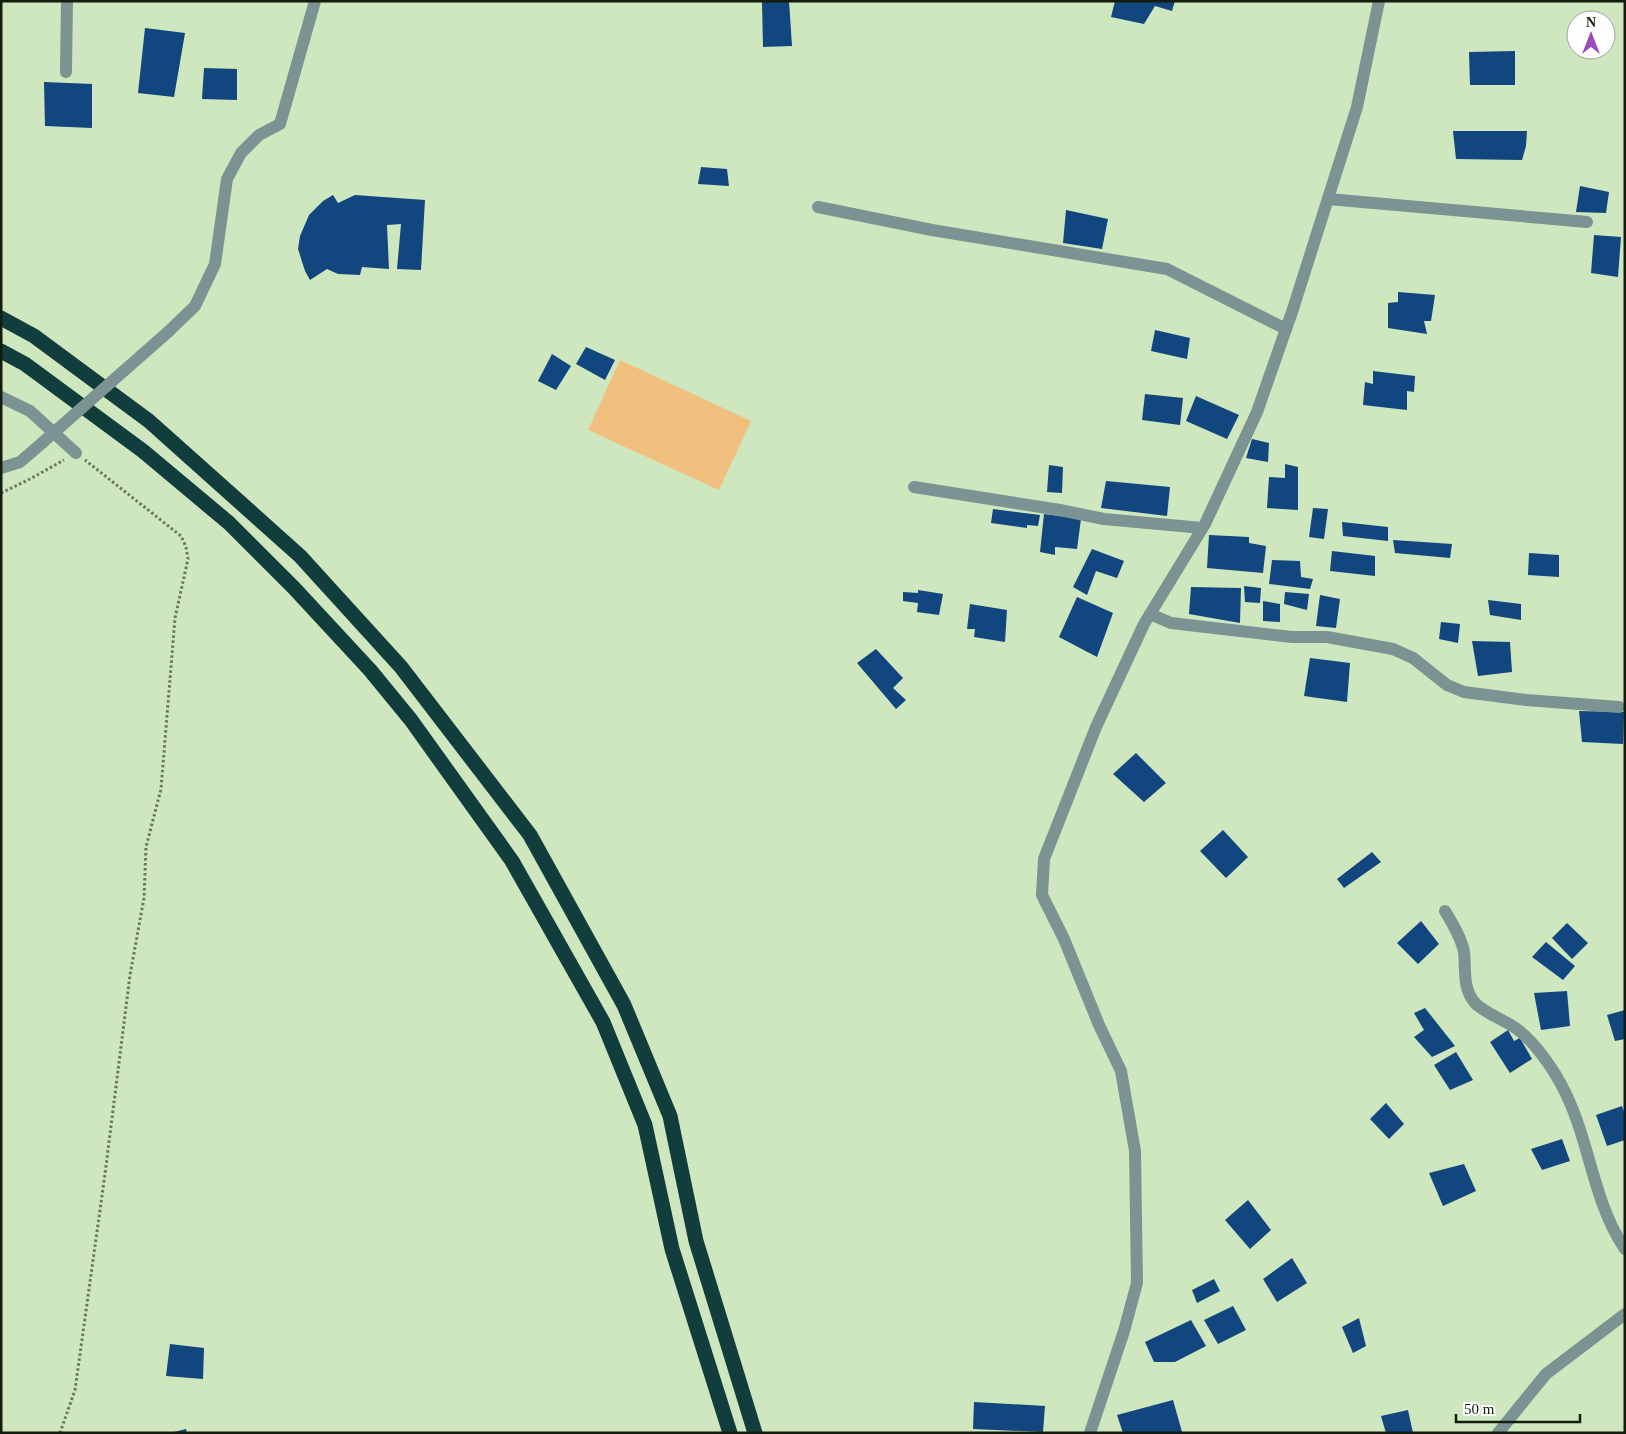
<svg xmlns="http://www.w3.org/2000/svg" width="1626" height="1434" font-family="Georgia,serif">
	<rect width="100%" height="100%" fill="#cee7bf"/>
	<path fill="#f1c07e" d="M620 360 751 421 719 490 588 430Z"/>
	<g fill="#11467e">
		<path d="M762 1H789L792 46 763 47Z"/>
		<path d="M1115 1H1175L1172 11 1155 6 1144 24 1111 17Z"/>
		<path d="M145 28 185 33 174 97 138 93Z"/>
		<path d="M1515 51V85H1470L1469 52Z"/>
		<path d="M204 68 237 69V100L202 99Z"/>
		<path d="M44 82 92 84V128L45 126Z"/>
		<path d="M1453 131H1527L1526 146 1522 160 1456 159Z"/>
		<path d="M701 167 727 169 729 186 698 184Z"/>
		<path d="M1580 186 1609 192 1606 213 1576 212Z"/>
		<path d="M333 195 338 203 355 195 425 200 421 270 397 269 401 224 387 225 389 269 362 267 360 275 338 274 327 269 310 280 305 271 298 249 300 236 309 215 323 201Z"/>
		<path d="M1066 210 1108 219 1102 249 1063 243Z"/>
		<path d="M1594 235 1621 237 1618 277 1591 273Z"/>
		<path d="M1398 292 1435 295 1431 321H1424L1427 334 1388 328V303L1398 302Z"/>
		<path d="M1155 330 1190 338 1187 359 1151 351Z"/>
		<path d="M586 347 615 360 605 380 576 364Z"/>
		<path d="M552 354 571 366 556 390 538 381Z"/>
		<path d="M1373 371 1415 376 1414 392 1407 391V410L1363 405 1365 382 1373 384Z"/>
		<path d="M1145 394 1183 398 1180 425 1142 420Z"/>
		<path d="M1196 396 1239 415 1227 439 1186 421Z"/>
		<path d="M1252 439 1269 443 1268 462 1246 458Z"/>
		<path d="M1285 464 1298 467V510L1267 508 1269 477 1285 478Z"/>
		<path d="M1049 465 1063 467 1062 493 1047 492Z"/>
		<path d="M1106 481 1170 487 1167 516 1101 508Z"/>
		<path d="M1313 508 1328 509 1324 539 1309 537Z"/>
		<path d="M993 509 1040 515 1038 526 1027 525V528L991 523Z"/>
		<path d="M1044 514 1081 519 1077 549 1055 547V555L1040 552Z"/>
		<path d="M1342 522 1388 527V541L1343 536Z"/>
		<path d="M1209 535 1249 537V543L1266 546 1263 573 1207 568Z"/>
		<path d="M1393 540 1452 544 1450 558 1395 553Z"/>
		<path d="M1092 549 1124 561 1117 578 1096 571 1087 595 1073 587Z"/>
		<path d="M1332 551 1375 556V576L1330 571Z"/>
		<path d="M1529 553 1559 555V577L1528 575Z"/>
		<path d="M1272 560 1300 561 1301 577 1313 579 1310 589 1269 584Z"/>
		<path d="M1244 586 1261 588 1260 603 1245 602Z"/>
		<path d="M1191 587 1241 588 1240 623 1189 614Z"/>
		<path d="M918 590 943 594 939 615 917 612 918 603 903 601V592L918 593Z"/>
		<path d="M1285 592 1309 594 1307 610 1284 604Z"/>
		<path d="M1320 595 1340 599 1336 628 1316 626Z"/>
		<path d="M1077 597 1113 613 1097 657 1059 637Z"/>
		<path d="M1488 600 1521 604V620L1490 615Z"/>
		<path d="M1263 601 1280 604V622L1263 621Z"/>
		<path d="M970 604 1007 610 1005 642 974 637 975 629H967Z"/>
		<path d="M1441 622 1460 624 1458 643 1439 639Z"/>
		<path d="M1472 641 1510 642 1512 672 1478 676Z"/>
		<path d="M876 649 903 678 893 688 906 700 896 709 857 663Z"/>
		<path d="M1310 658 1350 663 1347 702 1304 696Z"/>
		<path d="M1579 711 1624 712 1623 744 1582 742Z"/>
		<path d="M1136 753 1166 783 1144 802 1113 774Z"/>
		<path d="M1223 830 1248 857 1226 878 1200 851Z"/>
		<path d="M1372 852 1381 862 1344 888 1337 879Z"/>
		<path d="M1421 921 1439 944 1418 964 1397 943Z"/>
		<path d="M1567 923 1588 943 1572 959 1552 938Z"/>
		<path d="M1546 942 1575 966 1563 980 1532 957Z"/>
		<path d="M1567 991 1570 1026 1541 1030 1534 993Z"/>
		<path d="M1425 1008 1455 1046 1432 1057 1414 1037 1424 1030 1414 1013Z"/>
		<path d="M1625 1010V1039L1615 1041 1607 1015Z"/>
		<path d="M1508 1030 1514 1041 1520 1038 1532 1059 1510 1073 1490 1042Z"/>
		<path d="M1456 1052 1473 1080 1450 1090 1434 1065Z"/>
		<path d="M1386 1103 1404 1124 1389 1139 1370 1119Z"/>
		<path d="M1622 1106 1625 1115V1140L1607 1146 1596 1115Z"/>
		<path d="M1562 1139 1570 1161 1542 1170 1531 1149Z"/>
		<path d="M1464 1164 1476 1191 1443 1206 1429 1173Z"/>
		<path d="M1248 1200 1271 1230 1250 1249 1225 1220Z"/>
		<path d="M1292 1258 1307 1283 1277 1302 1263 1279Z"/>
		<path d="M1214 1279 1220 1291 1197 1303 1192 1290Z"/>
		<path d="M1233 1306 1246 1330 1218 1344 1204 1320Z"/>
		<path d="M1359 1318 1366 1346 1353 1353 1342 1327Z"/>
		<path d="M1191 1320 1206 1346 1175 1362H1154L1145 1342Z"/>
		<path d="M170 1344 204 1348 203 1379 166 1376Z"/>
		<path d="M1173 1400 1182 1432 1123 1433 1117 1415Z"/>
		<path d="M974 1402 1045 1406 1043 1432 973 1429Z"/>
		<path d="M1408 1410 1413 1433H1386L1381 1416Z"/>
		<path d="M186 1429 187 1433H174V1432Z"/>
	</g>
	<g fill="none" stroke-linecap="round" stroke-linejoin="round">
		<g stroke="#68785e" stroke-width="3" stroke-dasharray="2.5 2.5" stroke-linecap="butt">
			<path d="M1 493 30 479 64 460"/>
			<path d="M60 1433 75 1390 105 1174 130 975 144 898 146 847 161 789 175 618 188 559 186 547 181 536 85 460"/>
		</g>
		<g stroke="#7b9392" stroke-width="12">
			<path d="M66 72 67 1"/>
			<path d="M1328 199 1587 222"/>
			<path d="M818 207 932 230 1167 269 1286 329"/>
			<path d="M168 332 195 306 215 264 227 179 241 153 259 135 280 124 315 1"/>
			<path d="M1 397 30 411 76 453"/>
			<path d="M1 468 20 462 42 443"/>
			<path d="M914 487 1060 510 1104 519 1202 528"/>
			<path d="M1150 614 1171 623 1292 637H1327L1393 649 1413 658 1447 685 1464 692 1526 700 1619 707"/>
			<path d="M1445 911C1452 923 1461 937 1464 952 1466 969 1462 988 1475 1003 1485 1013 1502 1019 1514 1027 1534 1040 1555 1071 1565 1092 1590 1142 1593 1202 1625 1249"/>
			<path d="M1090 1433 1124 1331 1137 1283 1135 1151 1121 1071 1099 1025 1064 939 1042 895 1044 859 1096 727 1144 624 1205 524 1257 412 1293 309 1357 107 1379 1"/>
			<path d="M1498 1433 1546 1374 1625 1314"/>
		</g>
		<g stroke="#113d3d" stroke-width="15">
			<path d="M1 318 34 336 149 421 300 556 401 667 530 835 624 1005 670 1116 696 1241 755 1433"/>
			<path d="M1 351 25 364 143 451 229 523 294 588 370 670 411 720 512 861 603 1022 645 1125 672 1249 730 1433"/>
		</g>
		<path stroke="#7b9392" stroke-width="12" d="M42 443 168 332"/>
	</g>
	<rect width="1626" height="1434" fill="none" stroke="#141c0e" stroke-width="5"/>
	<g transform="translate(1591 35)"><circle r="24" fill="#fefefe" stroke="#a0a49e"/>
	<path d="M0-4L9 19L0 12L-9 19Z" fill="#994cbd"/>
	<text y="-8" font-size="14" font-weight="bold" text-anchor="middle" fill="#141c0e">N</text>
	</g>
	<path d="M1456 1414v8h124v-8" fill="none" stroke="#141c0e" stroke-width="2.5"/>
	<text x="1464" y="1414" font-size="15" fill="#141c0e" stroke="#fefefe" stroke-width="4" paint-order="stroke">50 m</text>
</svg>
